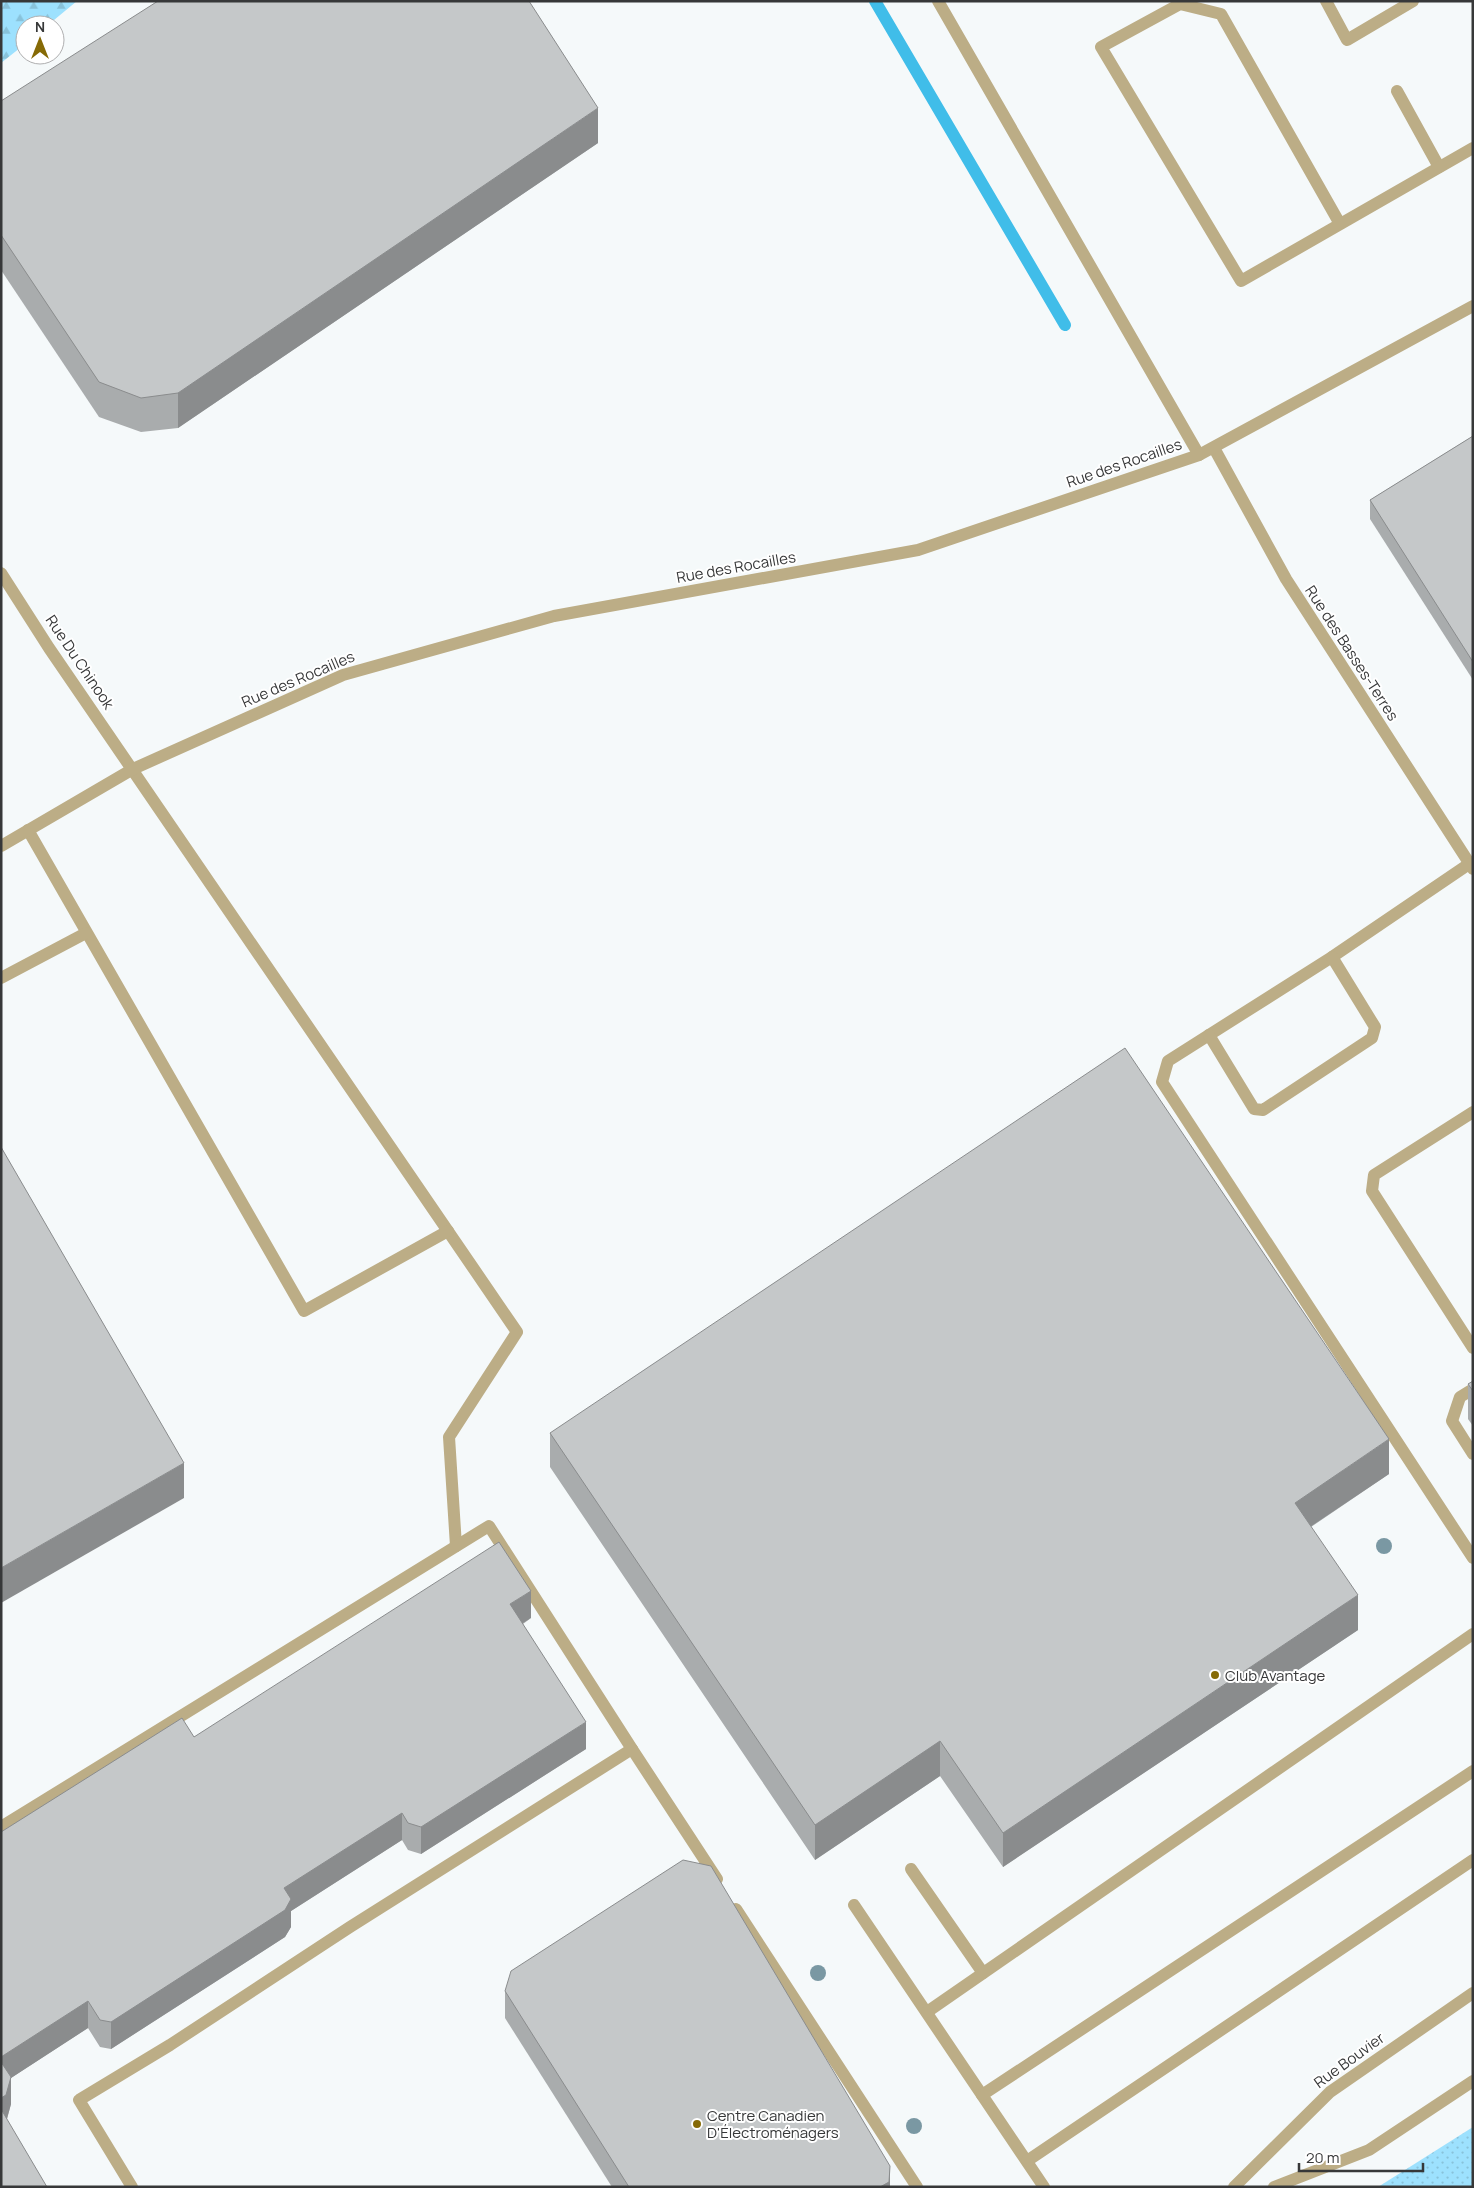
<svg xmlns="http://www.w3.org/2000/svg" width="1474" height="2188" font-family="Manrope,sans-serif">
	<defs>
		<pattern id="grass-dots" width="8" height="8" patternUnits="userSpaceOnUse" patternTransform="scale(1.25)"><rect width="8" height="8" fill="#9de1fe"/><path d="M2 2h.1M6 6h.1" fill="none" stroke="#88c2da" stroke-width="1.8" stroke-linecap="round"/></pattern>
		<pattern id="forest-firs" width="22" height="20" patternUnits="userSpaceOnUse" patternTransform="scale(1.25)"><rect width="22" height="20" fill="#9de1fe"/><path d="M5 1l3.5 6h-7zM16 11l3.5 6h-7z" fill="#88c2da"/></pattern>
	</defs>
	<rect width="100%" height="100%" fill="#f5f9fa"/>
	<path fill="url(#grass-dots)" d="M1473 2127V2187H1378Z"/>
	<path fill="url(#forest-firs)" d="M1 1H77L48 25H25V44L1 63Z"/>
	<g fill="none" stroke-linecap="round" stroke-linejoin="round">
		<path stroke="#40bde9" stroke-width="12" d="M875 1 1065 325"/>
		<g stroke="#bcad86" stroke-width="12">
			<path d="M938 1 1199 455"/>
			<path d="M1326 1 1347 40 1413 1"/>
			<path d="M1397 91 1439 167"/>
			<path d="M1340 224 1221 14 1180 4 1101 47 1241 281 1473 148"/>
			<path d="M1214 448 1286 579 1473 869"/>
			<path d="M1 573 49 648 517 1332 449 1437 456 1546"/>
			<path d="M28 830 304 1311 448 1231"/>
			<path d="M1 846 133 769 343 675 554 616 918 550 1199 455 1473 306"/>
			<path d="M1469 864 1332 957 1168 1061 1162 1082 1473 1558"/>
			<path d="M1 978 86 933"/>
			<path d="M1209 1035 1254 1109 1263 1110 1372 1038 1375 1027 1332 957"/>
			<path d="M1473 1112 1374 1175 1372 1191 1473 1348"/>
			<path d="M1473 1389 1460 1397 1452 1421 1473 1454"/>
			<path d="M1 1827 489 1526 632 1749"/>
			<path d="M911 1869 983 1973"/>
			<path d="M854 1905 1044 2187"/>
			<path d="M736 1909 917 2187"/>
			<path d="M927 2012 1473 1634"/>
			<path d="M982 2095 1473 1771"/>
			<path d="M1027 2161 1473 1860"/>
			<path d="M132 2187 79 2100 170 2045 350 1927 632 1749 717 1879"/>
			<path d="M1234 2187 1330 2092 1473 1993"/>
			<path d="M1274 2187 1369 2150 1473 2081"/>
		</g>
	</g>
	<g fill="#7a98a3">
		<circle cx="1384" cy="1546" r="8"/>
		<circle cx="818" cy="1973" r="8"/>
		<circle cx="914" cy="2126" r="8"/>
	</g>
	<g fill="#a9acad">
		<path d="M1 101 598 143 178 428 141 432 99 417 1 270Z"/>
		<path d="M1473 436V680L1370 519V500Z"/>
		<path d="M1473 1381V1426L1468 1419V1384Z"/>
		<path d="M550 1433 1389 1474 1311 1527 1358 1630 1003 1867 940 1776 815 1860 550 1467Z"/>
		<path d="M531 1618 523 1624 586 1749 421 1854 408 1850 402 1840 291 1911V1927L285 1937 111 2049 100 2047 88 2028 11 2078V2104L7 2119 1 2187V1832L194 1737Z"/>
		<path d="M505 1991 890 2187H612L505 2018Z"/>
	</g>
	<g fill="#8a8c8d">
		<path d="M598 108V143L178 428V393Z"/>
		<path d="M1389 1439V1474L1295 1537V1503Z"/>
		<path d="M184 1463V1498L1 1603V1568Z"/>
		<path d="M531 1591V1618L510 1631V1604Z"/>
		<path d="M1358 1595V1630L1003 1867V1833Z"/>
		<path d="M586 1722V1749L421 1854V1827Z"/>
		<path d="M940 1741V1776L815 1860V1825Z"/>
		<path d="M402 1813V1840L291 1911V1927L285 1937 111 2049V2022L284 1888Z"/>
		<path d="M88 2001V2028L11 2078V2104L6 2122 1 2125V2057Z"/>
		<path d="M890 2166V2187H880Z"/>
	</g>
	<g fill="#c5c8c9" stroke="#8a8c8d">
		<path d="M158 1H529L598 108 178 393 141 398 99 382 1 235V101Z"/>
		<path d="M1473 436V662L1370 500Z"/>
		<path d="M1125 1048 1389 1439 1295 1503 1358 1595 1003 1833 940 1741 815 1825 550 1433Z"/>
		<path d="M1 1147 184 1463 1 1568Z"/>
		<path d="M1473 1381V1391L1468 1384Z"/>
		<path d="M499 1542 531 1591 510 1604 586 1722 421 1827 408 1823 402 1813 284 1888 291 1899 285 1910 111 2022 100 2020 88 2001 1 2057V1832L182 1718 194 1737Z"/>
		<path d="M683 1860 711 1866 890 2166 889 2182 880 2187H629L505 1991 511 1971Z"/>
		<path d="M1 2062 11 2077 6 2095 1 2098Z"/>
		<path d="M1 2109 47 2187H1Z"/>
	</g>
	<g fill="#866a06" stroke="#fff" stroke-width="2">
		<circle cx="1215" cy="1675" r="5"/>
		<circle cx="697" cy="2124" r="5"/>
	</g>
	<g text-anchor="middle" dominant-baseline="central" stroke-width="4" stroke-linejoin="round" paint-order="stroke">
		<g font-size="15" fill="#373839" stroke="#fff">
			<text transform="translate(1124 463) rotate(-19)">Rue des Rocailles</text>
			<text transform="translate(736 567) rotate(-10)">Rue des Rocailles</text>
			<text transform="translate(1352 653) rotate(57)">Rue des Basses-Terres</text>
			<text transform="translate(80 662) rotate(56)">Rue Du Chinook</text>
			<text transform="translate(298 679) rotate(-23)">Rue des Rocailles</text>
			<text transform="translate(1349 2060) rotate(-36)">Rue Bouvier</text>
		</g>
		<g font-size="15" fill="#373839" stroke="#fff" text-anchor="start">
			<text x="1225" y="1675">Club Avantage</text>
			<text x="707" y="2115">Centre Canadien<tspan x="707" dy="17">D'Électroménagers</tspan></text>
		</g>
	</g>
	<rect width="1474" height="2188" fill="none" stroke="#373839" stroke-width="5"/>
	<g transform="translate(40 40)"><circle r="24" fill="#ffffff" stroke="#afafb0"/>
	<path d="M0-4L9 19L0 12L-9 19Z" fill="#866a06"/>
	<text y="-8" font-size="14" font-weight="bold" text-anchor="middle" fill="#373839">N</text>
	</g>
	<path d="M1299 2163v8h124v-8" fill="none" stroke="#373839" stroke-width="2.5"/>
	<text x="1306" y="2163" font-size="15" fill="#373839" stroke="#ffffff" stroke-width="4" paint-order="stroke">20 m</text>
</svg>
